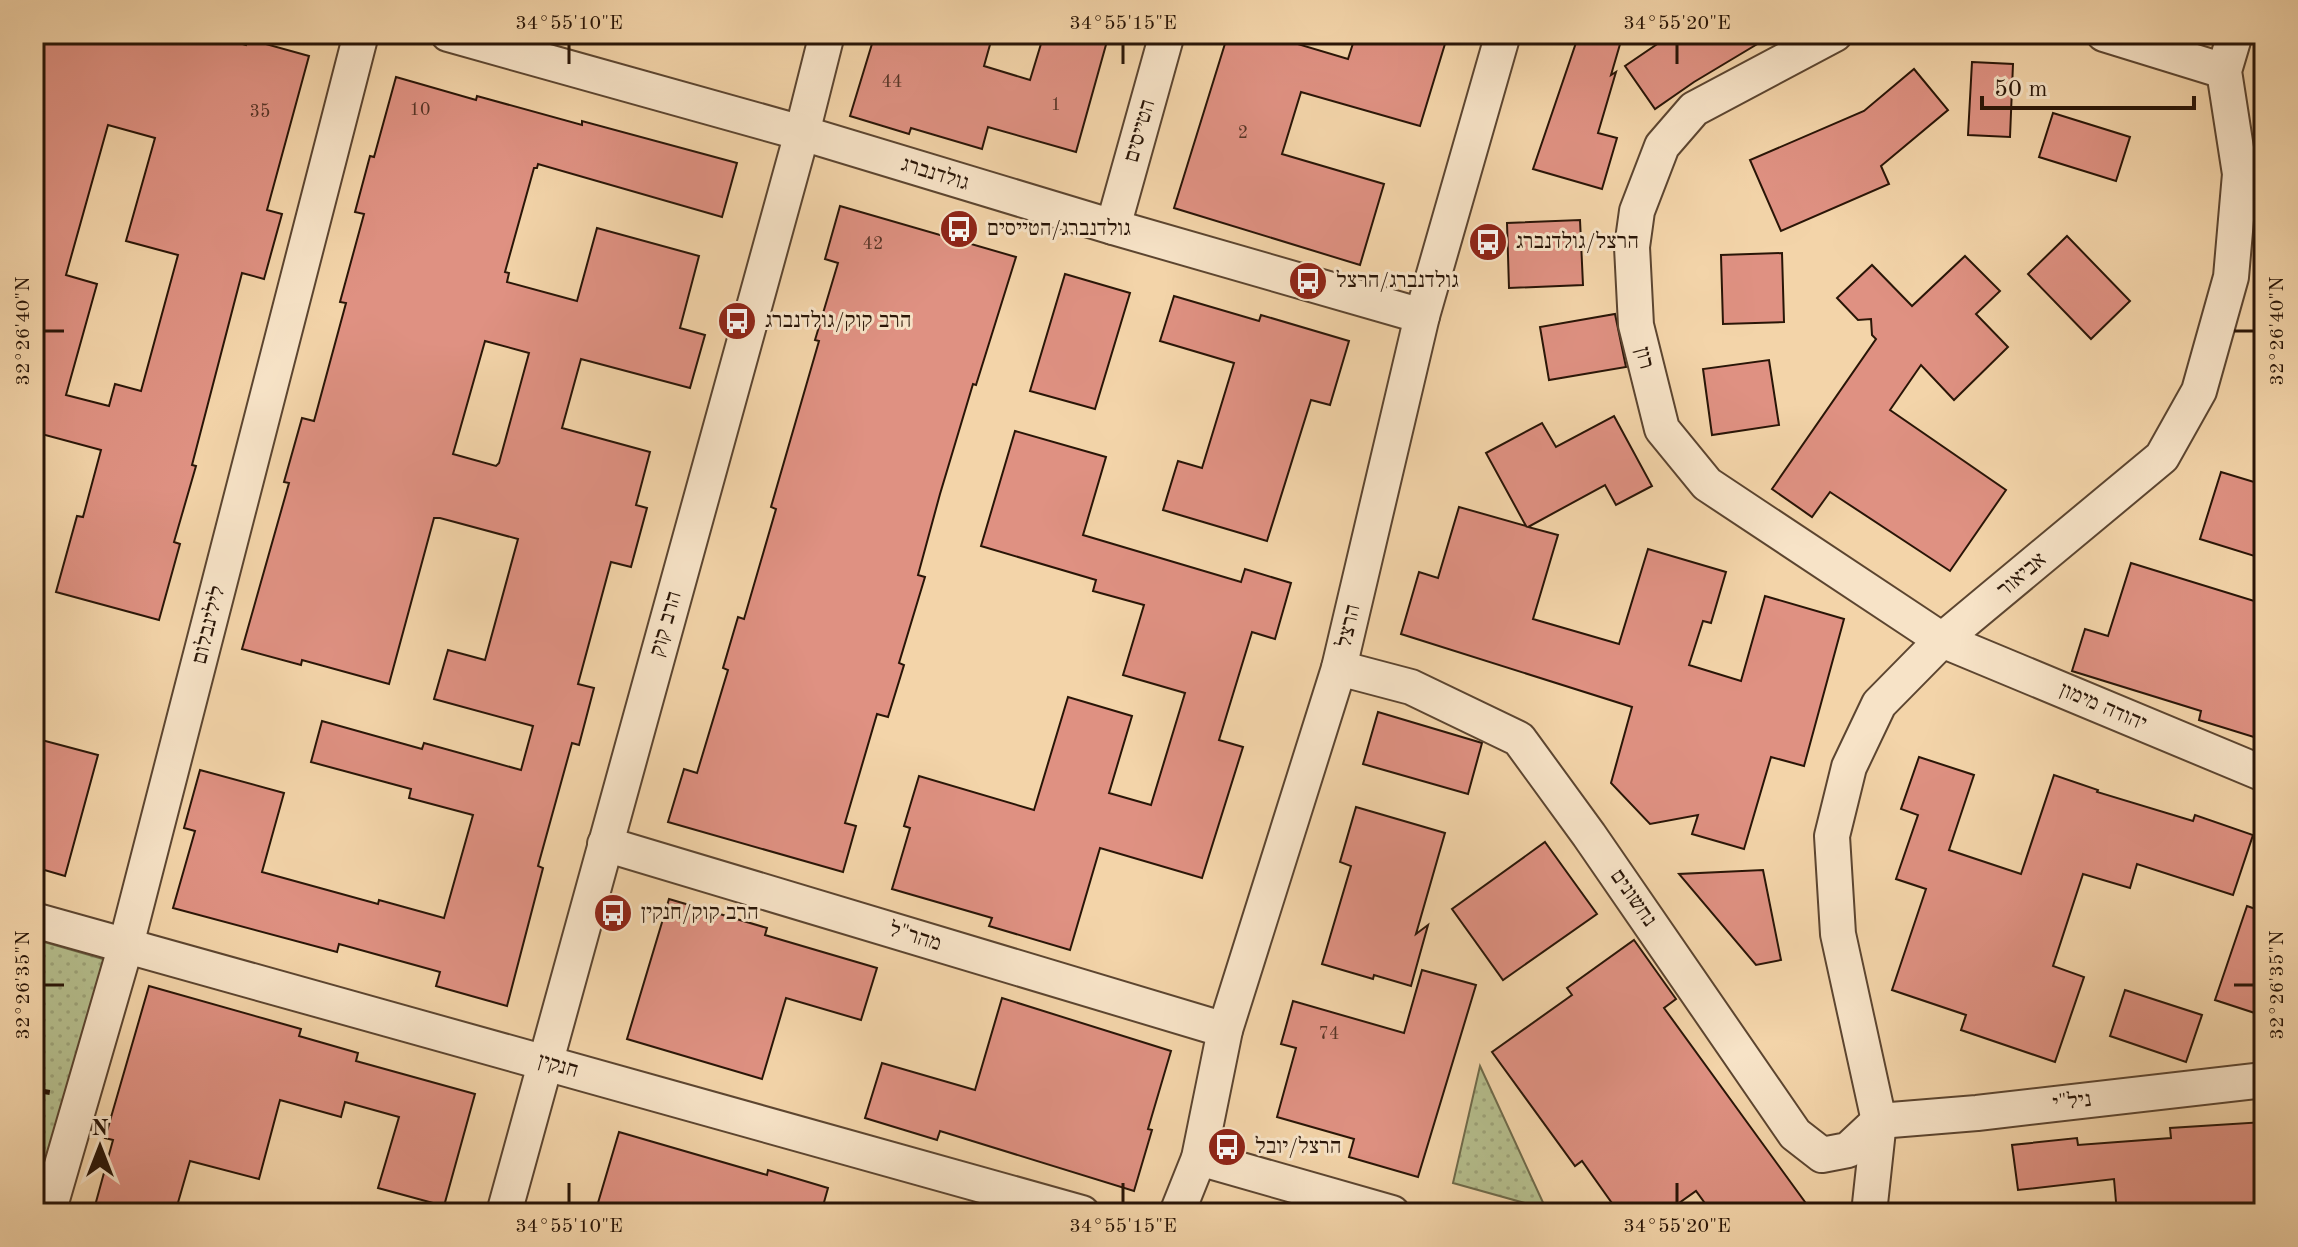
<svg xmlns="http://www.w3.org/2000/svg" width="2298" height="1247" font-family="'Old Standard TT','Frank Ruhl Libre',serif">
	<defs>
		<pattern id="grass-dots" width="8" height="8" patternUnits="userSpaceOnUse" patternTransform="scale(2)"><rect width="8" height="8" fill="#b5be8d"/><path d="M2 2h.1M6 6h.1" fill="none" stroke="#9ca278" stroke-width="1.8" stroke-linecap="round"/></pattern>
	</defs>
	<rect width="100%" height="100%" fill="#f3d4a9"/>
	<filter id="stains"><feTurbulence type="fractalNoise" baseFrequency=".0025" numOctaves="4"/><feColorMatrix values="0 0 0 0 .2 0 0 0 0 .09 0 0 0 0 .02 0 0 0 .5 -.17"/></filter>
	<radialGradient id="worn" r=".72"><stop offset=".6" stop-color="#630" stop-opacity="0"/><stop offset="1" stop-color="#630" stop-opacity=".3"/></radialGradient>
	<g fill="url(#grass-dots)" stroke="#6f6a4a" stroke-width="2">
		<path d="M34 939 110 961 34 1213Z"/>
		<path d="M1480 1066 1546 1209 1453 1183Z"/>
	</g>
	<g fill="#df9182" stroke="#291507" stroke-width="2" fill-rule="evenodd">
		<path d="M34 34H208L246 45 248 39 309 56 267 210 282 214 264 279 242 273 192 465 196 466 174 542 180 544 159 620 56 592 77 516 83 517 101 450 34 432ZM108 125 155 138 126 241 178 255 141 391 115 384 109 406 66 395 97 284 66 275Z"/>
		<path d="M875 34H993L984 66 1030 80 1044 34H1109L1076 152 988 127 982 149 911 128 909 134 850 116Z"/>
		<path d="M1228 34H1264L1348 59 1356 34H1448L1420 126 1301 92 1282 154 1384 184 1360 265 1174 208Z"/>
		<path d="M1579 34H1623L1611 75 1616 72 1598 133 1617 138 1602 189 1533 169Z"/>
		<path d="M1672 34H1774L1694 82 1655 109 1625 66Z"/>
		<path d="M1972 62 2013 64 2010 137 1968 135Z"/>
		<path d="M1914 69 1948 110 1881 166 1889 184 1781 231 1750 160 1864 111Z"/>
		<path d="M396 77 476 100 477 96 582 125V121L737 163 722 217 538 164 537 168H534L505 272 509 273 507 282 577 301 597 228 699 256 680 328 705 335 690 388 581 359 562 428 650 452 636 505 647 508 631 567 611 562 578 684 594 688 579 745 572 743 538 866 543 868 507 1006 436 986 440 972 339 944 337 952 173 908 195 831 184 828 200 770 284 793 262 872 378 904 379 900 444 918 473 815 409 798 411 789 311 762 322 721 422 749 424 743 521 770 533 726 434 699 448 650 485 660 518 539 440 518H434L389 684 302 660 301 665 242 649 289 483 284 482 302 418 314 421 346 303 340 302 364 214 355 212 370 156 374 157ZM485 341 529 353 499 463 496 466 453 454Z"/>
		<path d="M2053 113 2130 137 2116 181 2039 157Z"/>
		<path d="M840 206 1016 257 976 385 973 384 940 494 918 575 925 577 899 663 904 665 888 717 877 714 845 823 856 826 843 872 668 822 684 769 697 773 728 670 723 668 738 617 744 619 776 509 771 507 819 341 815 340 838 263 825 259Z"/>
		<path d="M1580 220 1583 285 1509 288 1507 223Z"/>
		<path d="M2067 236 2130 301 2091 339 2028 274Z"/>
		<path d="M1782 253 1784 322 1723 324 1721 255Z"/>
		<path d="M1965 256 2000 291 1976 314 2008 347 1954 400 1921 365 1890 410 2006 490 1950 571 1830 492 1812 517 1772 489 1876 339 1872 335 1871 319 1858 320 1837 298 1872 265 1912 306Z"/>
		<path d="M1065 274 1130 293 1095 409 1030 391Z"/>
		<path d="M1174 296 1259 321 1261 315 1349 341 1330 405 1311 400 1267 541 1163 510 1178 461 1202 468 1234 363 1160 341Z"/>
		<path d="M1615 314 1626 367 1549 380 1540 327Z"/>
		<path d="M1769 360 1779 425 1712 435 1703 369Z"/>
		<path d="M1614 416 1652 486 1616 505 1605 485 1528 527 1558 535 1533 619 1619 644 1648 549 1726 572 1711 623 1703 621 1689 665 1741 681 1765 596 1844 619 1804 766 1771 757 1744 849 1692 834 1698 815 1650 824 1611 783 1632 707 1401 634 1419 572 1438 578 1459 507 1526 526 1486 453 1542 423 1556 447Z"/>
		<path d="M1015 431 1106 457 1083 535 1241 582 1245 569 1291 583 1275 639 1252 632 1219 740 1243 747 1202 878 1100 848 1070 950 989 926 992 918 892 889 910 828 904 826 919 776 1034 810 1068 697 1132 716 1109 793 1151 805 1185 693 1123 675 1144 605 1093 591 1096 580 981 546Z"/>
		<path d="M2221 472 2264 485V559L2200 539Z"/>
		<path d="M2131 563 2264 604V715L2257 738 2199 720 2201 711 2072 671 2085 629 2108 636Z"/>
		<path d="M1378 712 1482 743 1468 794 1363 764Z"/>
		<path d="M34 738 98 755 65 876 34 867Z"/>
		<path d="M1919 757 1974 775 1949 850 2021 874 2054 775 2098 790 2097 792 2193 821 2195 815 2253 835 2233 895 2137 864 2130 888 2083 874 2053 966 2084 977 2055 1062 1961 1030 1966 1015 1892 990 1926 889 1896 879 1918 815 1901 809Z"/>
		<path d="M1356 807 1445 833 1416 934 1428 925 1411 986 1374 975 1373 979 1322 964 1351 866 1340 862Z"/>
		<path d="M1545 842 1597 914 1503 980 1452 909Z"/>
		<path d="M1763 870 1781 960 1756 965 1679 874Z"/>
		<path d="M669 899 767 928 765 935 877 968 861 1020 786 998 762 1079 627 1039Z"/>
		<path d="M2247 906 2264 912V1016L2215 1000Z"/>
		<path d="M1634 940 1676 999 1664 1008 1813 1213H1712L1696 1191 1665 1213H1619L1582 1161 1575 1166 1492 1052 1572 995 1567 988Z"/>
		<path d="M1422 970 1476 985 1418 1177 1349 1157 1354 1139 1277 1117 1296 1048 1281 1044 1293 1001 1404 1033Z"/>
		<path d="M149 986 301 1029 299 1036 358 1053 356 1061 475 1094 444 1206 378 1188 399 1117 345 1102 341 1117 280 1100 259 1179 190 1161 175 1213H93L113 1140 105 1138Z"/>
		<path d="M2125 990 2202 1015 2186 1062 2110 1036Z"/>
		<path d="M1002 998 1171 1051 1148 1129 1152 1130 1134 1191 940 1131 937 1140 865 1118 882 1063 975 1090Z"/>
		<path d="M2264 1122V1213H2117L2114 1179 2018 1190 2012 1145 2077 1138 2078 1145 2171 1138 2170 1128Z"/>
		<path d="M619 1132 767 1175 768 1170 828 1188 821 1213H595Z"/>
	</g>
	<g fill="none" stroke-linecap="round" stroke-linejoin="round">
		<g stroke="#5c4530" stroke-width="38">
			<g id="street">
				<path d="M448 34 802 133 1113 227 1422 316"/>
				<path d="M1835 34 1694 109 1662 146 1637 211 1632 247 1636 325 1662 429 1707 484 1942 640 2264 774"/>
				<path d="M2104 34 2224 71"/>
				<path d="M1113 227 1167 34"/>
				<path d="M1339 668 1411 687 1519 739 1589 835 1795 1134 1822 1155 1848 1150 1879 1121"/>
				<path d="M605 844 1225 1030"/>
				<path d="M34 920 1082 1213"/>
				<path d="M1879 1121 1977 1113 2264 1080"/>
				<path d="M1199 1158 1392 1213"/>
				<path d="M48 1213 126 945 361 34"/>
				<path d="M504 1213 802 133 827 34"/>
				<path d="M1177 1213 1199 1158 1225 1030 1339 668 1422 316 1503 34"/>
				<path d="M1869 1213 1879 1121 1838 934 1832 836 1849 767 1879 704 1942 640 2162 457 2199 391 2231 277 2240 174 2224 71 2235 34"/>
			</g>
		</g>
		<path stroke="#291507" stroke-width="5" stroke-dasharray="6 4" stroke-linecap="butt" d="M34 1090 53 1093"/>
		<use href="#street" stroke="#f7e3c7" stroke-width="34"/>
	</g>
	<path fill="none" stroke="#291507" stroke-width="3" d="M569 44V64M1123 44V64M1677 44V64M44 331H64M2234 331H2254M44 985H64M2234 985H2254M569 1183V1203M1123 1183V1203M1677 1183V1203"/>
	<defs>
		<g id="bus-disc" transform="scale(2)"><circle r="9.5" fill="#8f2418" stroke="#f7e3c7"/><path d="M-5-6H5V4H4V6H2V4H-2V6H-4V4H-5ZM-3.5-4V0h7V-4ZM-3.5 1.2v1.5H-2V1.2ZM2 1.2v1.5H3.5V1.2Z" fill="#fff"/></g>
	</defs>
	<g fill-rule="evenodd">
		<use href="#bus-disc" x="959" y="229"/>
		<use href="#bus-disc" x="1488" y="242"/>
		<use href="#bus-disc" x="1308" y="281"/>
		<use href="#bus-disc" x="737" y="321"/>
		<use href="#bus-disc" x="613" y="913"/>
		<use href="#bus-disc" x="1227" y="1147"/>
	</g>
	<g text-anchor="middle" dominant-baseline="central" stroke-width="6" stroke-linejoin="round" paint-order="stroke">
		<g font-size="18" fill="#563426">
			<text x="892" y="82">44</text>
			<text x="1056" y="105">1</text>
			<text x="420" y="110">10</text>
			<text x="260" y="112">35</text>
			<text x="1243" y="133">2</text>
			<text x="873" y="244">42</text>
			<text x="1329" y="1034">74</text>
		</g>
		<g font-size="22" fill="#291507" stroke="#f7e3c7">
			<text transform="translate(1140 131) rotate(-74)">הטייסים</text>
			<text transform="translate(935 174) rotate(17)">גולדנברג</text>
			<text transform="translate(1644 358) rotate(76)">רון</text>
			<text transform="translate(2022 575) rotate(-40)">אביאור</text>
			<text transform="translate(666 624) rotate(-74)">הרב קוק</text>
			<text transform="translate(209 625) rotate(-76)">לילינבלום</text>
			<text transform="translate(1349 626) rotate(-77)">הרצל</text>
			<text transform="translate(2103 707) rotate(23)">יהודה מימון</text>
			<text transform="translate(1633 898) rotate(55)">נחשונים</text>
			<text transform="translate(915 937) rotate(17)">מהר"ל</text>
			<text transform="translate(558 1066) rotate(16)">חנקין</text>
			<text transform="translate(2072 1102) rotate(-7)">ניל"י</text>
		</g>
		<g font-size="22" fill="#291507" stroke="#f7e3c7" text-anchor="start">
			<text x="987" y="229">גולדנברג/הטייסים</text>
			<text x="1516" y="242">הרצל/גולדנברג</text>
			<text x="1336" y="281">גולדנברג/הרצל</text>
			<text x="765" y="321">הרב קוק/גולדנברג</text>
			<text x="641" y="913">הרב קוק/חנקין</text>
			<text x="1255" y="1147">הרצל/יובל</text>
		</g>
	</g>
	<rect width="2298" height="1247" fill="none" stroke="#f3d4a9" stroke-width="88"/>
	<g transform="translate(100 1147)" stroke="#f7e3c7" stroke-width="6" paint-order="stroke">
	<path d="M0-6L14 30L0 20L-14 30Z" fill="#291507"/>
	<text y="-12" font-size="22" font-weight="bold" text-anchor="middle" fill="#291507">N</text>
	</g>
	<path d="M1982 96v12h212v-12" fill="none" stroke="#291507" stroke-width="4"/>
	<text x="1994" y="96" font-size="24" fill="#291507" stroke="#f7e3c7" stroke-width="6" paint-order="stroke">50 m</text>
	<rect x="44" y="44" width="2210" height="1159" fill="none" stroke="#291507" stroke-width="3"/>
	<g font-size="20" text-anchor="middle" fill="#291507">
		<text x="569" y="29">34°55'10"E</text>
		<text x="1123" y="29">34°55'15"E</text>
		<text x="1677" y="29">34°55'20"E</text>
		<text transform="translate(22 331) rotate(-90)" y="7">32°26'40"N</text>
		<text transform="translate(2276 331) rotate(-90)" y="7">32°26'40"N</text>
		<text transform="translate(22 985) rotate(-90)" y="7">32°26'35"N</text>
		<text transform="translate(2276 985) rotate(-90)" y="7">32°26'35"N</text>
		<text x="569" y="1232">34°55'10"E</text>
		<text x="1123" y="1232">34°55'15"E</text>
		<text x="1677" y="1232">34°55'20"E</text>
	</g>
	<rect width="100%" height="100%" filter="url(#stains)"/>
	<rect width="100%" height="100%" fill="url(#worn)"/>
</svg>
